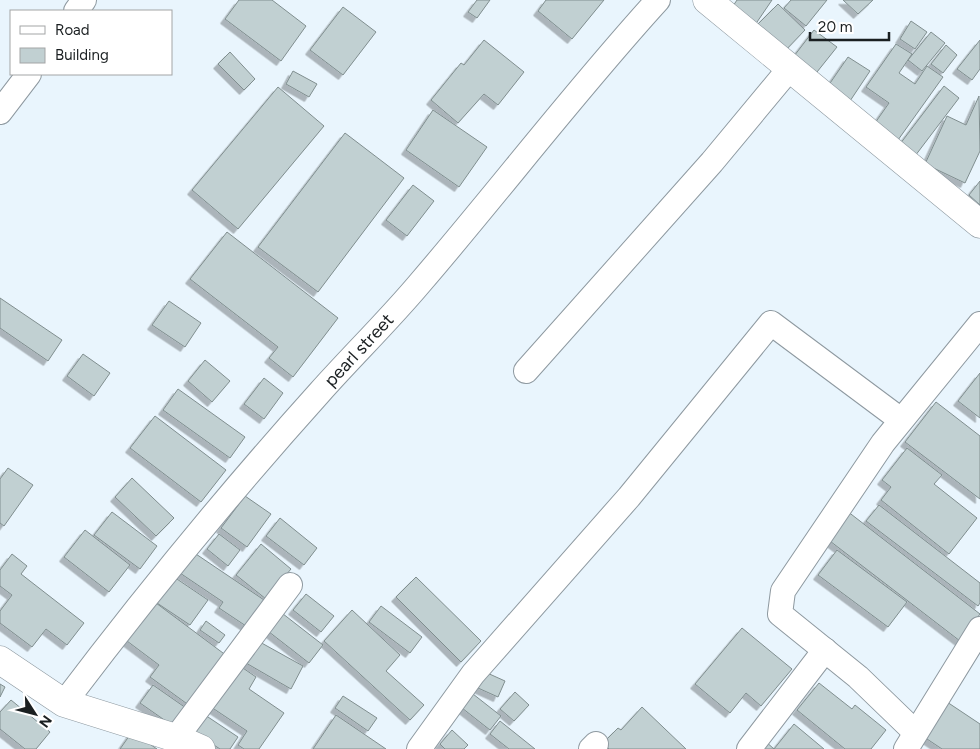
<svg xmlns="http://www.w3.org/2000/svg" width="980" height="749" font-family="Figtree,sans-serif">
	<defs>
		<filter id="shadow"><feDropShadow dx="-4.5" dy="4.5" stdDeviation="0" flood-color="#0004"/></filter>
	</defs>
	<rect width="100%" height="100%" fill="#e9f5fd"/>
	<g fill="#c1d0d2" stroke="#808e8f" filter="url(#shadow)">
		<path d="M239 0H272L306 26 281 61 225 19Z"/>
		<path d="M477 0H490L477 18 468 12Z"/>
		<path d="M546 0H604L572 39 538 11Z"/>
		<path d="M737 0H772L755 25 731 9Z"/>
		<path d="M791 0H827L806 26 784 8Z"/>
		<path d="M843 0H873L858 14Z"/>
		<path d="M778 4 805 30 783 53 756 26Z"/>
		<path d="M343 7 376 32 343 75 310 50Z"/>
		<path d="M911 21 927 32 915 49 900 39Z"/>
		<path d="M814 30 837 47 813 77 791 60Z"/>
		<path d="M931 32 945 43 922 71 908 60Z"/>
		<path d="M484 40 524 72 498 105 484 94 458 123 431 100 461 63 464 65Z"/>
		<path d="M980 40V69L972 80 957 69Z"/>
		<path d="M896 44 912 54 899 73 915 84 927 66 943 77 898 140 875 123 889 103 866 87Z"/>
		<path d="M946 45 957 55 943 73 931 64Z"/>
		<path d="M230 52 255 79 244 90 218 64Z"/>
		<path d="M848 57 870 71 848 104 826 89Z"/>
		<path d="M293 71 317 84 309 97 286 84Z"/>
		<path d="M944 86 959 98 915 156 900 144Z"/>
		<path d="M278 87 324 126 238 229 192 190Z"/>
		<path d="M979 96 980 151 965 183 925 164 947 116 966 125Z"/>
		<path d="M433 110 487 147 459 187 406 150Z"/>
		<path d="M345 133 404 178 318 292 258 247Z"/>
		<path d="M980 181V205L969 195Z"/>
		<path d="M413 185 434 201 407 236 386 220Z"/>
		<path d="M227 232 338 318 293 377 269 358 278 347 190 279Z"/>
		<path d="M0 298 62 340 48 361 0 328Z"/>
		<path d="M169 301 201 323 185 347 152 325Z"/>
		<path d="M83 354 110 373 94 396 67 376Z"/>
		<path d="M205 360 230 381 212 402 188 381Z"/>
		<path d="M980 373V418L958 401Z"/>
		<path d="M264 378 283 393 264 419 244 404Z"/>
		<path d="M178 389 245 437 230 458 163 410Z"/>
		<path d="M936 402 980 436V499L905 442Z"/>
		<path d="M155 416 226 470 201 502 130 448Z"/>
		<path d="M907 448 942 475 934 484 977 518 949 554 881 500 891 487 882 480Z"/>
		<path d="M8 468 33 485 4 526 0 523V479Z"/>
		<path d="M132 478 174 518 156 536 115 497Z"/>
		<path d="M245 496 271 514 247 547 221 528Z"/>
		<path d="M879 505 980 583V603L978 606 866 521Z"/>
		<path d="M847 511 980 614 960 641 826 538Z"/>
		<path d="M112 512 157 546 140 569 94 535Z"/>
		<path d="M280 518 317 548 304 565 266 536Z"/>
		<path d="M85 530 130 565 109 592 64 557Z"/>
		<path d="M219 534 240 550 228 566 207 549Z"/>
		<path d="M261 544 291 569 266 599 236 575Z"/>
		<path d="M190 550 267 602 249 628 219 608 223 602 177 571Z"/>
		<path d="M837 550 907 602 888 627 818 575Z"/>
		<path d="M12 554 27 566 21 574 84 623 67 645 46 629 32 647 0 623V611L12 595 0 586V570Z"/>
		<path d="M171 575 208 600 190 625 154 601Z"/>
		<path d="M416 577 481 641 461 662 396 597Z"/>
		<path d="M306 594 334 616 321 632 293 610Z"/>
		<path d="M152 600 227 656 190 706 150 677 159 665 123 638Z"/>
		<path d="M381 606 422 637 410 653 369 622Z"/>
		<path d="M278 610 323 645 309 663 264 628Z"/>
		<path d="M352 610 400 655 386 671 424 705 410 720 324 641Z"/>
		<path d="M206 621 225 635 219 643 200 630Z"/>
		<path d="M742 628 792 669 761 706 746 693 730 713 695 684Z"/>
		<path d="M258 641 303 666 291 689 246 663Z"/>
		<path d="M240 666 256 677 249 689 284 713 259 749H244L238 745 247 731 211 707Z"/>
		<path d="M485 672 505 681 498 697 478 688Z"/>
		<path d="M819 683 852 709 855 705 886 730 871 749H845L797 710Z"/>
		<path d="M0 684 5 687 0 697Z"/>
		<path d="M153 685 186 708 173 726 140 703Z"/>
		<path d="M515 692 529 705 514 721 500 709Z"/>
		<path d="M473 694 501 716 490 730 462 708Z"/>
		<path d="M343 696 377 718 368 731 335 708Z"/>
		<path d="M11 700 50 732 36 749H25L0 729V712Z"/>
		<path d="M944 700 980 724V749H942L921 735Z"/>
		<path d="M642 707 686 749H609L603 743 618 728 621 730Z"/>
		<path d="M202 713 238 737 230 749H220L191 730Z"/>
		<path d="M336 715 386 749H313Z"/>
		<path d="M500 721 535 749H509L490 734Z"/>
		<path d="M794 724 824 749H757L764 740 774 749Z"/>
		<path d="M452 730 468 745 464 749H445L440 744Z"/>
		<path d="M132 732 157 749H120Z"/>
	</g>
	<g fill="none" stroke-linecap="round" stroke-linejoin="round">
		<g stroke="#8e99a0" stroke-width="26">
			<g id="street">
				<path d="M76 11 84 0"/>
				<path d="M0 112 29 74"/>
				<path d="M526 371 712 162 790 68"/>
				<path d="M64 703C145 596 230 492 320 392 353 355 388 321 420 283 500 190 575 91 658 0"/>
				<path d="M915 732 858 677 780 614 783 591 883 443 980 324"/>
				<path d="M176 738 290 585"/>
				<path d="M419 749 473 674 629 497 771 323 901 420"/>
				<path d="M591 749 596 744"/>
				<path d="M749 749 825 650"/>
				<path d="M906 749 980 629"/>
			</g>
		</g>
		<g stroke="#8e99a0" stroke-width="29">
			<g id="secondary">
				<path d="M707 0 980 224"/>
				<path d="M0 660 64 703 176 738 201 749"/>
			</g>
		</g>
		<use href="#street" stroke="#fff" stroke-width="24"/>
		<use href="#secondary" stroke="#fff" stroke-width="28"/>
	</g>
	<g text-anchor="middle" dominant-baseline="central" stroke-width="4" stroke-linejoin="round" paint-order="stroke">
		<g font-size="18" fill="#1a1f21" stroke="#fff">
			<text transform="translate(359 350) rotate(-47)">pearl street</text>
		</g>
	</g>
	<rect x="10" y="10" width="162" height="65" fill="#ffffff" stroke="#a3a5a6"/>
	<rect x="20" y="26" width="25" height="8" fill="#ffffff" stroke="#a3a5a6"/>
	<text x="55" y="35" font-size="15" fill="#1a1f21">Road</text>
	<rect x="20" y="48" width="25" height="15" fill="#c1d0d2" stroke="#a3a5a6"/>
	<text x="55" y="60" font-size="15" fill="#1a1f21">Building</text>
	<g transform="translate(35 714) rotate(126)" stroke="#ffffff" stroke-width="4" paint-order="stroke">
	<path d="M0-4L9 19L0 12L-9 19Z" fill="#1a1f21"/>
	<text y="-8" font-size="14" font-weight="bold" text-anchor="middle" fill="#1a1f21">N</text>
	</g>
	<path d="M810 32v8h79v-8" fill="none" stroke="#1a1f21" stroke-width="2.5"/>
	<text x="818" y="32" font-size="15" fill="#1a1f21" stroke="#ffffff" stroke-width="4" paint-order="stroke">20 m</text>
</svg>
